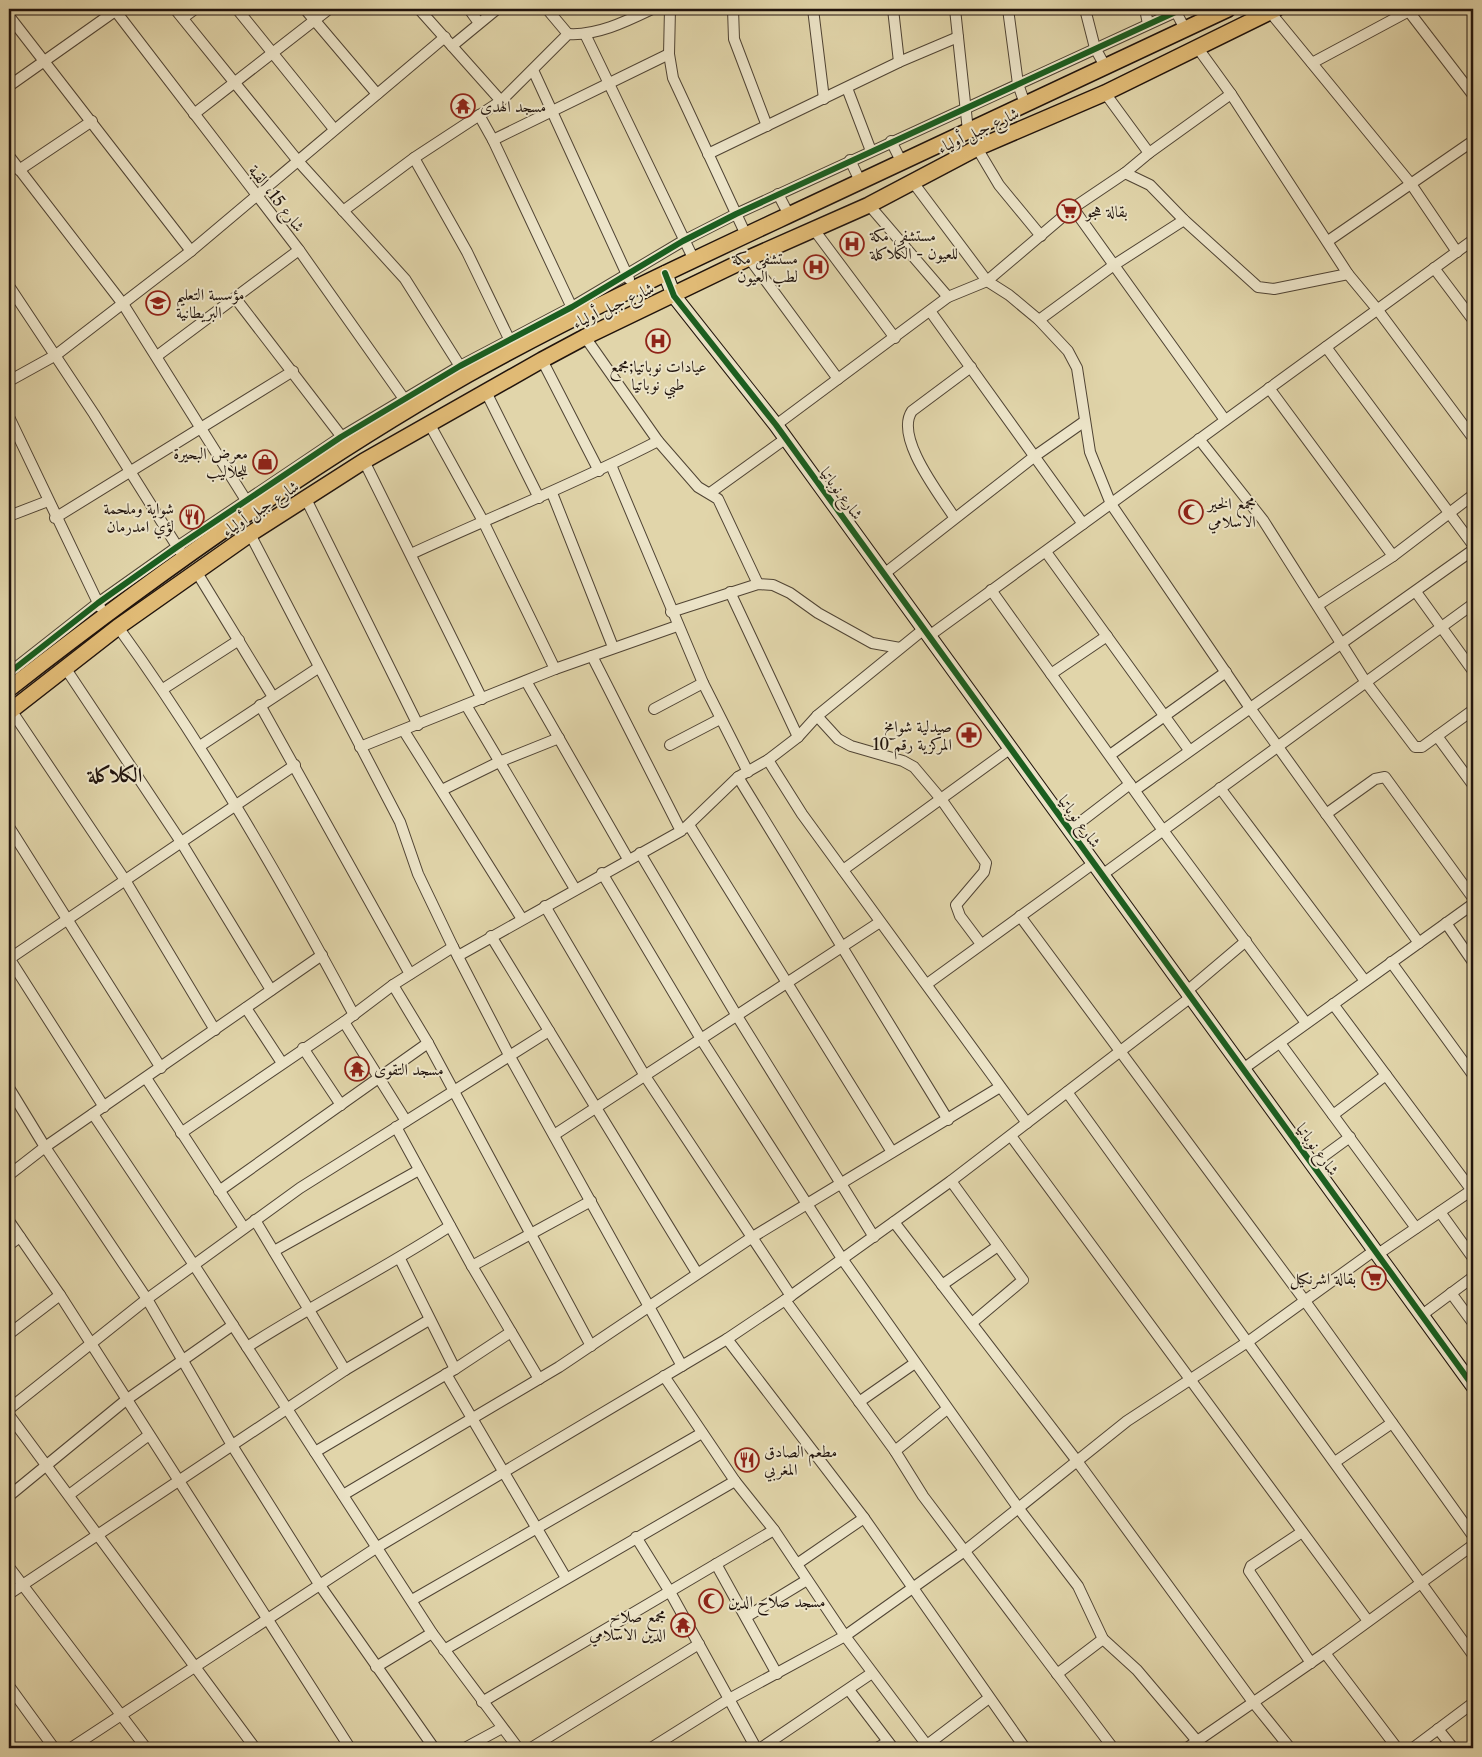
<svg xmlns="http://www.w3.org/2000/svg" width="1482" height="1757" font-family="'Libre Caslon Text',Amiri,serif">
	<rect width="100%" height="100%" fill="#e1d5aa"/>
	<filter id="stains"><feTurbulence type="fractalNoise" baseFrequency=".004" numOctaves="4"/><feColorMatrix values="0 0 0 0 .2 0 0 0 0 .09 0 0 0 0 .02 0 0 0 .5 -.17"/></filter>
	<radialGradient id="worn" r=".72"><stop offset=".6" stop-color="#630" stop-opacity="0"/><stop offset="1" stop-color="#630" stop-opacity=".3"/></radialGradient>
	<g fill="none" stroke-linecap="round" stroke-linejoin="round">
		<g stroke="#504434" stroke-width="12">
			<g id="street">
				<path d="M114 9 299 250 407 403"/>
				<path d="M175 9 298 161 405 279 463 371"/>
				<path d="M237 9 334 129"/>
				<path d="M305 9 377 94"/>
				<path d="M419 9 501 101"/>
				<path d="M469 9 479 23"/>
				<path d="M547 9 568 34"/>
				<path d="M670 9 669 54 673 78 746 235"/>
				<path d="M733 9 734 39 767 126"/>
				<path d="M813 9 824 99"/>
				<path d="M893 9 899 62"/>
				<path d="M955 9 968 131"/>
				<path d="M1008 9 1018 84 1025 104"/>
				<path d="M1085 9 1095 48 1105 66"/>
				<path d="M1145 9 1148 24"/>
				<path d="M1407 9 1473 95"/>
				<path d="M1176 12 1185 29"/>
				<path d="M1270 12 1411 184 1457 252"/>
				<path d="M9 16 191 251"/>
				<path d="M183 18 195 9"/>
				<path d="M585 34 694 260"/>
				<path d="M452 46 497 9"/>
				<path d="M1197 47 1231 94 1348 274 1377 309 1473 438"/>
				<path d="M1312 63 1409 11"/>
				<path d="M533 70 629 279"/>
				<path d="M9 86 118 9"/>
				<path d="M847 88 871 151"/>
				<path d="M1105 93 1149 153"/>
				<path d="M194 114 329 9"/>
				<path d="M479 115 493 140 574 312"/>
				<path d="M493 140 669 54"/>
				<path d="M891 141 901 161"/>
				<path d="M977 148 999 185 1041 236"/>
				<path d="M708 154 899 62 958 37"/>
				<path d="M9 156 123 304 249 505"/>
				<path d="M414 158 467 252 512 345"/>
				<path d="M850 160 860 181"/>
				<path d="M19 170 92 121"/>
				<path d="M1125 173 1150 185 1184 220 1258 287 1274 289 1348 274"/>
				<path d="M912 181 987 281 1009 295 1039 320 1068 351 1077 368 1090 452 1111 504 1250 708 1419 943"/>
				<path d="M778 194 789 215"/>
				<path d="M869 205 948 297"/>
				<path d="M1073 208 1225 420"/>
				<path d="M343 211 414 158 501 101 568 34C597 36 627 21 652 9"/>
				<path d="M815 231 895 338"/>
				<path d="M1328 241 1473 141"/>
				<path d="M749 258 838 379"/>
				<path d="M1434 268 1473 320"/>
				<path d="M9 286 94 414 180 551"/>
				<path d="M236 299 345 441"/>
				<path d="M930 311 1083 524"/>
				<path d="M1039 320 1114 265 1184 220"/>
				<path d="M585 337 658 441 698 487 718 499 758 584"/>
				<path d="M1326 347 1473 545"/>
				<path d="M157 356 299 250"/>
				<path d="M542 360 599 471"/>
				<path d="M9 381 56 355 191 251 445 37"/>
				<path d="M1269 388 1393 556"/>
				<path d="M486 392 539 498"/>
				<path d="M9 417 100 607"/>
				<path d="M430 425 483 521 555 669"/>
				<path d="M776 425 948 297 987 281 1073 208 1125 173 1149 153 1231 94"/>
				<path d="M1199 439 1263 520 1365 681 1415 747H1422L1473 710"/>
				<path d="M364 461 482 699"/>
				<path d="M611 465 703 683 748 772"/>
				<path d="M552 493 613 647"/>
				<path d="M710 493 785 439"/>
				<path d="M306 499 418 725"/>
				<path d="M9 516 48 501"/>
				<path d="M954 517C940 495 894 437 912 411L971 367"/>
				<path d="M55 518 293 371"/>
				<path d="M250 534 400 822 418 874 453 947 509 1055 682 1366"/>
				<path d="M1046 552 1189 750"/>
				<path d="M411 554C493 516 577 483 658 441"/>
				<path d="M9 568V569"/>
				<path d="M196 571 273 697"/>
				<path d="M884 574 1035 456 1085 421"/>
				<path d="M991 590 1162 829 1306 1023"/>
				<path d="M730 592 798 737"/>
				<path d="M1416 592 1473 671"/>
				<path d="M1318 605 1393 556 1473 495"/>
				<path d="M671 612 758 584 773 585 790 593 818 613 872 643 900 648"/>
				<path d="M118 627C207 750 282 881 354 1015"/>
				<path d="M929 636 1473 240"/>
				<path d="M66 669 181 842 271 990"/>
				<path d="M9 673 98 603 177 547 341 437 460 366 572 307 683 241 736 214 1182 9"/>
				<path d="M1051 674 1107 636"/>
				<path d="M526 681 628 859"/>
				<path d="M163 689 239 640"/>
				<path d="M260 705 410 974"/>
				<path d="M466 705 575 889"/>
				<path d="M654 709 703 683"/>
				<path d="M11 710 125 880 215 1030"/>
				<path d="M817 716 838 739 851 746 903 761 914 767 941 799 986 863 984 872 956 905 960 916 981 944"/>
				<path d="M404 731 522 919"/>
				<path d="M1437 736 1473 785"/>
				<path d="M670 745 720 719"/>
				<path d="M200 746 318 668"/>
				<path d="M360 747 555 669 677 626"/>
				<path d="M1110 755 1226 672"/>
				<path d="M768 760 802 814 1027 1123"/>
				<path d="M738 777 948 1120"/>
				<path d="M1220 788 1365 981"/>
				<path d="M442 790 499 762 559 738"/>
				<path d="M1135 790 1473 550"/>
				<path d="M1326 814 1375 779 1385 777 1473 898"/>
				<path d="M689 825 892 1152"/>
				<path d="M9 827 161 1068"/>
				<path d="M685 828 738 777 768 760 798 737 817 716 924 629"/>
				<path d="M1070 830 1130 784"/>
				<path d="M640 853 737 1016 874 1237"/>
				<path d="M843 870 1011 748"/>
				<path d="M602 873 701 1039 843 1260 1019 1509 1078 1586 1103 1639 1137 1670 1203 1748"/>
				<path d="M1102 875 1473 604"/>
				<path d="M545 906 645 1076 791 1296"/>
				<path d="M1020 916 1305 1301 1473 1536"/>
				<path d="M1446 923 1473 962"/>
				<path d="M491 936 697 1273"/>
				<path d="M458 956 681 831 592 656"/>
				<path d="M9 958 104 1107"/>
				<path d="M9 959 295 765"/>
				<path d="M1391 962 1473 1075"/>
				<path d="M927 984 1094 863"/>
				<path d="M393 985 428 1043 591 1346"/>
				<path d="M1187 991 1246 941"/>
				<path d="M1333 1004 1473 1192"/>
				<path d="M246 1008 282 1063"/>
				<path d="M344 1022 406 1121"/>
				<path d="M1280 1043 1416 1228"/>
				<path d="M303 1048 341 1105"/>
				<path d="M1243 1069 1473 904"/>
				<path d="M146 1078 244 1228"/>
				<path d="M9 1088 45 1147 147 1299 233 1447 319 1584 434 1748"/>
				<path d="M1067 1092 1473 1655"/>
				<path d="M93 1114 194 1265 432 1633 518 1748"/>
				<path d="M1333 1115 1386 1075"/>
				<path d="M396 1127 472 1266 539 1379"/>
				<path d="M181 1133 344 1022 393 985 453 947"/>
				<path d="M554 1135 880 922"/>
				<path d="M1011 1136 1368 1621"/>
				<path d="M1313 1164 1350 1137"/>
				<path d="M9 1175 45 1147 322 955"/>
				<path d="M951 1181 1023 1280 972 1323"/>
				<path d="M219 1191 428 1043"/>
				<path d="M1440 1212 1473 1258"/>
				<path d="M255 1220 345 1370"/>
				<path d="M9 1221 60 1295 350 1748"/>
				<path d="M894 1222 1077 1461 1253 1702 1290 1748"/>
				<path d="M9 1245 20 1237"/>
				<path d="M274 1251 419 1170"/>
				<path d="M1378 1254 1472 1190"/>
				<path d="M400 1259 455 1369"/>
				<path d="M472 1266 591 1201"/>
				<path d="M942 1285 998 1246"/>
				<path d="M1451 1293 1473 1323"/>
				<path d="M785 1300 895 1451 923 1496 1113 1748"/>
				<path d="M1422 1315 1473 1277"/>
				<path d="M9 1334 60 1295"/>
				<path d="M727 1339 864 1518 1025 1748"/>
				<path d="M247 1347C314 1304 384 1269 450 1226"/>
				<path d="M446 1374 566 1578"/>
				<path d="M664 1376 735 1481 774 1530 845 1636 929 1748"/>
				<path d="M859 1402 915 1363"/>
				<path d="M9 1409 147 1299 300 1188 549 1031"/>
				<path d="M9 1415 255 1748"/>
				<path d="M895 1451 947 1409"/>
				<path d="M315 1452 455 1369 511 1332"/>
				<path d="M1335 1462 1392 1423"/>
				<path d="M69 1495 149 1435"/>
				<path d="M343 1495 559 1367 751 1238 1000 1087"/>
				<path d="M9 1496 126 1400 233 1325"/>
				<path d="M1302 1532 1251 1566 1249 1571 1311 1663"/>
				<path d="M636 1537 670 1592 756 1748"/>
				<path d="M716 1564 777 1674"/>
				<path d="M797 1564 864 1518"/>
				<path d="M9 1567 146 1748"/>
				<path d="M9 1594 345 1370 429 1320"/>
				<path d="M412 1600 702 1433"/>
				<path d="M746 1617 807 1580"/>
				<path d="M444 1650 735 1481"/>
				<path d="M1325 1653 1397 1748"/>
				<path d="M376 1667 432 1633"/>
				<path d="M1057 1674 1103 1639"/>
				<path d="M9 1686 54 1748"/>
				<path d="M849 1690 893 1748"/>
				<path d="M482 1702 774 1530"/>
				<path d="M1438 1729 1453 1748"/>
				<path d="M927 1745 989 1698"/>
				<path d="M71 1748 376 1548 727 1339 785 1300 951 1181 1191 997"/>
				<path d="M465 1748 502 1728"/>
				<path d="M531 1748 699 1644"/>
				<path d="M651 1748 729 1699 845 1636 966 1550 1127 1421 1249 1341 1375 1250"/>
				<path d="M761 1748 872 1673"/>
				<path d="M877 1748 888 1742"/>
				<path d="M1187 1748 1325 1653 1473 1545"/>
				<path d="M1413 1748 1473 1703"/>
			</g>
		</g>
		<g stroke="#20130c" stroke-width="16">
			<path id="secondary" d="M665 273 674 296 776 425 1473 1386"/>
		</g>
		<g stroke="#20130c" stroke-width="18">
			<g id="primary">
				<path d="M9 689C155 575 306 467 467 375 578 313 693 260 808 206 948 141 1088 75 1228 9"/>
				<path d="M9 712 118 627 250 534 364 461 542 360 585 337 749 258 869 205 977 148 1105 93 1276 9"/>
			</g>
		</g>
		<use href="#street" stroke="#ece4c8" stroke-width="10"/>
		<use href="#secondary" stroke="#ece4c8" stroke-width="14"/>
		<use href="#primary" stroke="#e0ba75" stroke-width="15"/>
		<g stroke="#ece4c8" stroke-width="9">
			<g id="cycleway">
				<path d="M665 273 674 296 776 425 1473 1386"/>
				<path d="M9 673 98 603 177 547 341 437 460 366 572 307 683 241 736 214 1182 9"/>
			</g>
		</g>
		<use href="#cycleway" stroke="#1b5e20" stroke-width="6"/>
	</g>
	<defs>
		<g id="temple-ring" transform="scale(1.25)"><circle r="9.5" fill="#ece4c8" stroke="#8f2418" stroke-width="1.5"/><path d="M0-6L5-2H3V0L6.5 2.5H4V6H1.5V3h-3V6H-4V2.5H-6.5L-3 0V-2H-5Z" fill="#8f2418"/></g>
		<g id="supermarket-ring" transform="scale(1.25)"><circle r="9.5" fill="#ece4c8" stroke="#8f2418" stroke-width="1.5"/><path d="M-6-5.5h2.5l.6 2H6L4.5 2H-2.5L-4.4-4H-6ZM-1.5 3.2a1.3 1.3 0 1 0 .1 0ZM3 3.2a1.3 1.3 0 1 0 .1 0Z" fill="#8f2418"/></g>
		<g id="hospital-ring" transform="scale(1.25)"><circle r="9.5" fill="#ece4c8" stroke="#8f2418" stroke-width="1.5"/><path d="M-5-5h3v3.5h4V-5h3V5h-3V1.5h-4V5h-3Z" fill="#8f2418"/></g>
		<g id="school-ring" transform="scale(1.25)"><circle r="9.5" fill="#ece4c8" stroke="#8f2418" stroke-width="1.5"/><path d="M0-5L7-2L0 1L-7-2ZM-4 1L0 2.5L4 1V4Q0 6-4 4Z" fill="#8f2418"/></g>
		<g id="shop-ring" transform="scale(1.25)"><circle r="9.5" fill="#ece4c8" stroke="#8f2418" stroke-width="1.5"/><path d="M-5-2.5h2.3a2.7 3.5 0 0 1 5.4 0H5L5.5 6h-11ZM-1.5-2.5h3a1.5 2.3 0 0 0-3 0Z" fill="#8f2418"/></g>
		<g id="mosque-ring" transform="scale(1.25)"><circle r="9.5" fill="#ece4c8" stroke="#8f2418" stroke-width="1.5"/><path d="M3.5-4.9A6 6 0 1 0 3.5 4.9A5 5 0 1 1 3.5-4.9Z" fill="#8f2418"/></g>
		<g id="restaurant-ring" transform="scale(1.25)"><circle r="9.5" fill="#ece4c8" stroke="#8f2418" stroke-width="1.5"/><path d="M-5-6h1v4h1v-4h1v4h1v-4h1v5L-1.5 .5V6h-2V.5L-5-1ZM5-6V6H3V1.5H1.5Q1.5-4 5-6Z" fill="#8f2418"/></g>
		<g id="pharmacy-ring" transform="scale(1.25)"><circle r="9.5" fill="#ece4c8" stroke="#8f2418" stroke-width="1.5"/><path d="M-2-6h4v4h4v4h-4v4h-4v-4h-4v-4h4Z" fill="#8f2418"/></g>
	</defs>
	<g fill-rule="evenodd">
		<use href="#temple-ring" x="463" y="106"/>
		<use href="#supermarket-ring" x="1069" y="211"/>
		<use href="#hospital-ring" x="852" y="244"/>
		<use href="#hospital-ring" x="816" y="267"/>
		<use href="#school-ring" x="158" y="303"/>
		<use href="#hospital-ring" x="658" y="341"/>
		<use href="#shop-ring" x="265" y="462"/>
		<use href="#mosque-ring" x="1191" y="512"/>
		<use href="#restaurant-ring" x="192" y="517"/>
		<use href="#pharmacy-ring" x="969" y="735"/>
		<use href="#temple-ring" x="357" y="1069"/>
		<use href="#supermarket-ring" x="1374" y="1278"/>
		<use href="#restaurant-ring" x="747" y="1460"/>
		<use href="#mosque-ring" x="711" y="1601"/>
		<use href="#temple-ring" x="683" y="1625"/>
	</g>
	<g text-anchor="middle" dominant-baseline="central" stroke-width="4" stroke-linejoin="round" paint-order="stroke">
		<g font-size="16" fill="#20130c" stroke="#ece4c8" text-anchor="start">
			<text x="480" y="106">مسجد الهدى</text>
			<text x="1086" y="211">بقالة هجو</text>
			<text x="870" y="235">مستشفى مكة<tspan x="870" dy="18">للعيون - الكلاكلة</tspan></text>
			<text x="798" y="258" text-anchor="end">مستشفى مكة<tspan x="798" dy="18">لطب العيون</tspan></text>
			<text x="176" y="294">مؤسسة التعليم<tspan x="176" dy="18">البريطانية</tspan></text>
			<text x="658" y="366" text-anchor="middle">عيادات نوباتيا;مجمع<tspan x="658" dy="18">طبي نوباتيا</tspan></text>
			<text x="248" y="453" text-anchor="end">معرض البحيرة<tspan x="248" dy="18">للجلاليب</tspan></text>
			<text x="1208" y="503">مجمع الخير<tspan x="1208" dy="18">الاسلامي</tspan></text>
			<text x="174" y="508" text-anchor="end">شواية وملحمة<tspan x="174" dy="18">لؤي امدرمان</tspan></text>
			<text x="952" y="726" text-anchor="end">صيدلية شوامخ<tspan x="952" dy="18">المركزية رقم 10</tspan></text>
			<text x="374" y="1069">مسجد التقوى</text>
			<text x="1356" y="1278" text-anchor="end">بقالة اشرنكيل</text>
			<text x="764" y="1451">مطعم الصادق<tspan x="764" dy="18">المغربي</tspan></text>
			<text x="728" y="1601">مسجد صلاح الدين</text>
			<text x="666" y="1616" text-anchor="end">مجمع صلاح<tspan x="666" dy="18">الدين الاسلامي</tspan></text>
		</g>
		<g font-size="16" fill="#20130c" stroke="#ece4c8">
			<text transform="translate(978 130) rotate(-25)">شارع جبل أولياء</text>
			<text transform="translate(277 198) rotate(52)">شارع 15، القبة</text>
			<text transform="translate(613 305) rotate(-25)">شارع جبل أولياء</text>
			<text transform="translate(842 493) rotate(54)">شارع نوباتيا</text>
			<text transform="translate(260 508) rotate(-33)">شارع جبل أولياء</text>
			<text transform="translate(1080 821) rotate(54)">شارع نوباتيا</text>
			<text transform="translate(1318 1149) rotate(54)">شارع نوباتيا</text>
		</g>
		<g font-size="21" font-weight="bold" fill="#20130c" stroke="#ece4c8">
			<text x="115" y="774">الكلاكلة</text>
		</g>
	</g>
	<rect width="1482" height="1757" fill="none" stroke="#e1d5aa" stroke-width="30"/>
	<rect x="10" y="10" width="1462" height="1737" fill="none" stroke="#20130c" stroke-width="2.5"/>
	<rect x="15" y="15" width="1452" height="1727" fill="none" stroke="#20130c"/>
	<rect width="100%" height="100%" filter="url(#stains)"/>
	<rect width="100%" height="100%" fill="url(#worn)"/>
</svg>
